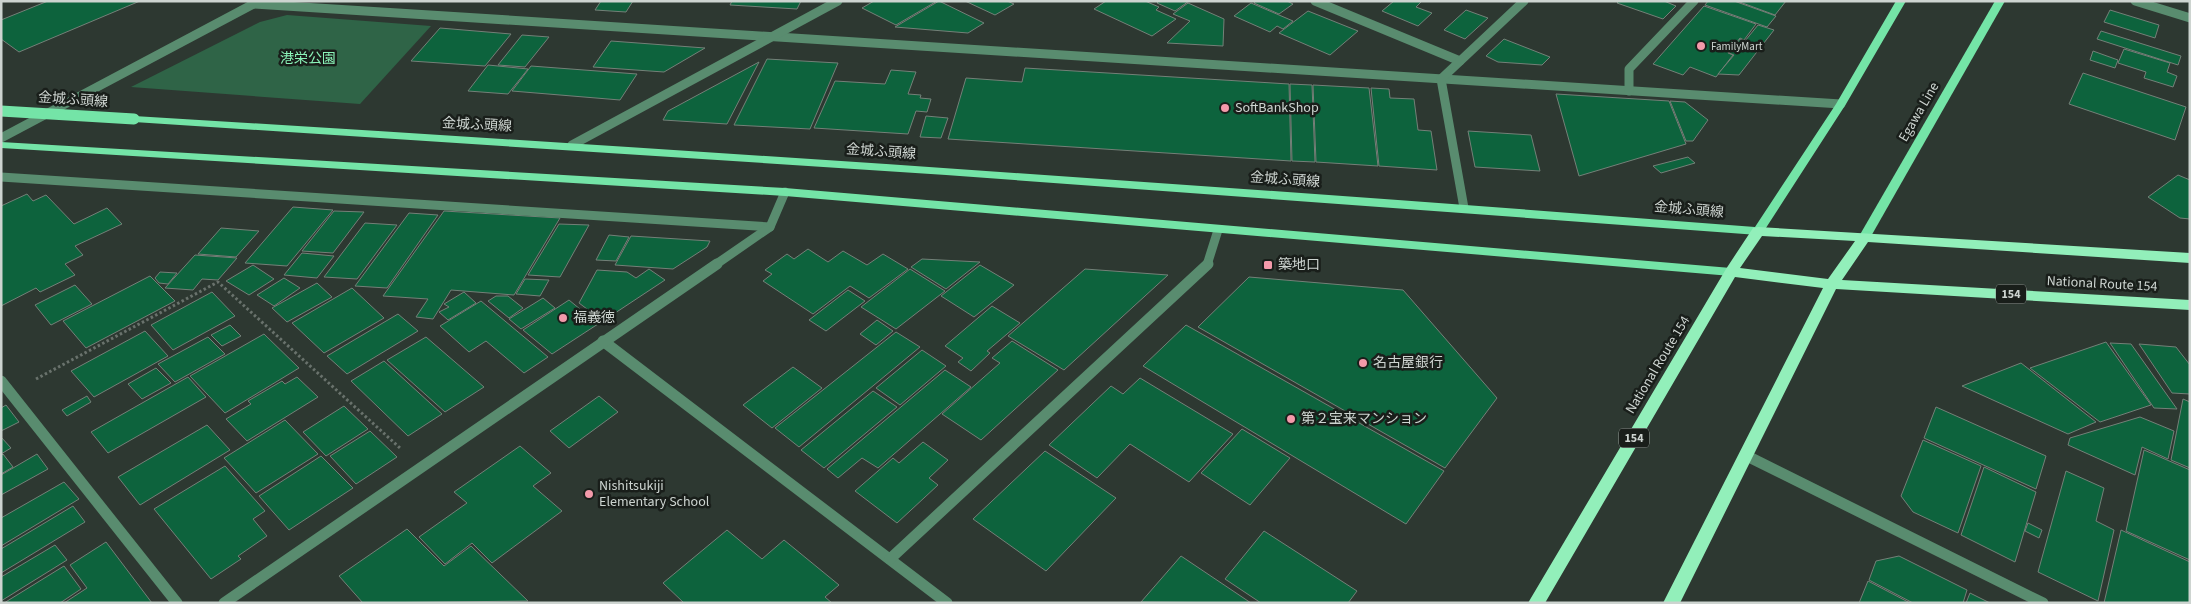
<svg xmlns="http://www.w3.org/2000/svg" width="2191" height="604" font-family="'Source Sans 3','Noto Sans JP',sans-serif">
	<rect width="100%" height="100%" fill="#2d3831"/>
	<path fill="#2f6447" d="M287 15 431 26 360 104 131 87 260 22Z"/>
	<g fill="#0d633d" stroke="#748078">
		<path d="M48 1H140L19 52 1 39V20Z"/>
		<path d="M601 1H633L626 12 595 10Z"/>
		<path d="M732 1H801L797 9 730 5Z"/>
		<path d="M874 1H937L896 25 862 8Z"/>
		<path d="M939 1 984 23 968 33 895 27Z"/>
		<path d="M965 1H1007L1014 4 995 15Z"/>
		<path d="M1106 1H1145L1159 7 1156 10 1176 19 1152 36 1094 9Z"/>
		<path d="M1159 1H1189L1175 11 1157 3Z"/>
		<path d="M1256 1H1287L1293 4 1279 14 1254 3Z"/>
		<path d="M1394 1H1422L1416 7 1432 13 1418 26 1382 11Z"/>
		<path d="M1619 1H1664L1676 6 1663 19 1617 3Z"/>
		<path d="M1708 1H1734L1776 16 1767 27 1705 5Z"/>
		<path d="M1737 1H1786L1775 15Z"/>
		<path d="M1188 3 1224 19 1223 46 1167 43 1190 21 1173 14Z"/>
		<path d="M1251 3 1293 21 1283 29 1277 26 1270 32 1234 16Z"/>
		<path d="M1704 6 1756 24 1744 40 1740 38 1728 53 1733 55 1716 77 1690 67 1683 75 1653 64Z"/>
		<path d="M1466 10 1488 18 1465 39 1444 30Z"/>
		<path d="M2110 10 2159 25 2155 38 2104 22Z"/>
		<path d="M1308 11 1358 31 1330 55 1279 33Z"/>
		<path d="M1758 25 1774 30 1739 75 1718 74 1734 55 1729 53 1740 39 1745 41Z"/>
		<path d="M440 28 511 34 485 66 411 61Z"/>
		<path d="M2101 31 2181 56 2178 65 2097 39Z"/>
		<path d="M522 35 549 37 525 67 498 65Z"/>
		<path d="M1504 39 1550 57 1542 65 1498 62 1486 56Z"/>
		<path d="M611 41 705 48 664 72 593 67Z"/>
		<path d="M2124 49 2170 63 2167 72 2177 76 2173 87 2144 78 2146 72 2118 63Z"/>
		<path d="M2093 51 2118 60 2115 68 2090 60Z"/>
		<path d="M767 59 838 63 810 129 734 125Z"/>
		<path d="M759 62 727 124 663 120 668 111Z"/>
		<path d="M488 65 528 69 508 94 468 91Z"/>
		<path d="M531 66 637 74 620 100 512 91Z"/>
		<path d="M1025 68 1289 84 1291 161 948 139 966 78 1022 82Z"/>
		<path d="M891 70 916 72 908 94 921 95 920 98 931 99 927 112 916 111 908 134 814 128 835 81 885 84Z"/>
		<path d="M2083 73 2186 107 2175 140 2069 104Z"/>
		<path d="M1290 84 1312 85 1315 162 1292 161Z"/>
		<path d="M1313 85 1369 88 1378 166 1316 162Z"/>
		<path d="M1371 88 1389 89 1390 98 1414 99 1418 130 1431 131 1437 170 1379 166Z"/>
		<path d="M1556 94 1669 101 1686 144 1579 176Z"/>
		<path d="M1670 101 1685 102 1708 120 1693 141H1686Z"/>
		<path d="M926 116 948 118 941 138 920 137Z"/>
		<path d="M1468 131 1531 135 1540 171 1475 167Z"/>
		<path d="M1688 157 1695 163 1661 173 1653 166Z"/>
		<path d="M2178 175 2190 180V219L2180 218 2148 197Z"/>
		<path d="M27 194 33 201 46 195 74 224 107 208 122 224 75 246 83 255 65 264 75 275 40 292 36 288 1 306V206Z"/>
		<path d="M293 207 333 210 287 266 245 263Z"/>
		<path d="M334 211 364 212 333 253 302 251Z"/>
		<path d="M444 211 560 218 514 295 451 290 433 319 416 317 428 299 383 296Z"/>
		<path d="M409 213 438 215 387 288 355 286Z"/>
		<path d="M365 223 397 225 357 279 324 277Z"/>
		<path d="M559 224 589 225 560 277 528 275Z"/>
		<path d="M221 228 259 231 236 257 198 254Z"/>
		<path d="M609 235 629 237 616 261 596 260Z"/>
		<path d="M631 236 710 241 707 247 673 269 615 265Z"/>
		<path d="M808 249 828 262 843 251 867 265 883 254 908 269 869 298 850 286 813 314 763 281 772 274 765 270 787 254 794 259Z"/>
		<path d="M302 253 334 256 317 278 284 275Z"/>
		<path d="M195 255 237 258 218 280 202 279 193 290 165 288Z"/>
		<path d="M922 259 980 262 946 289 911 267Z"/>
		<path d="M253 265 274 279 249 295 226 281Z"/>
		<path d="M980 265 1014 285 974 317 941 296Z"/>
		<path d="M649 269 665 280 603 321 579 303 597 270 627 272 636 278Z"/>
		<path d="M910 269 945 291 896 329 861 307Z"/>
		<path d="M1085 269 1168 275 1064 370 1008 336Z"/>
		<path d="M160 272 177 273 168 284 159 283 155 278Z"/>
		<path d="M150 276 175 301 86 348 63 321Z"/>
		<path d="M1249 277 1403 290 1497 398 1445 468 1198 327Z"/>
		<path d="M284 278 300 288 274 306 257 295Z"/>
		<path d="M525 279 549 280 540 296 516 294Z"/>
		<path d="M317 283 332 297 287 322 272 308Z"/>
		<path d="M75 285 92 304 51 325 35 305Z"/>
		<path d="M352 288 384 318 324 353 292 323Z"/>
		<path d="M848 290 865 301 826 331 809 320Z"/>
		<path d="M212 292 235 316 173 350 151 325Z"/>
		<path d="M464 292 476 303 448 320 439 312 449 307 444 304Z"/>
		<path d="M496 296H508L523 308 509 318 488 301Z"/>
		<path d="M543 298 555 308 521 329 509 319Z"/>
		<path d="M569 300 598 324 552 354 523 330Z"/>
		<path d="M481 301 548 357 524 373 486 341 469 352 440 326Z"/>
		<path d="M992 306 1020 323 987 351 990 353 971 371 958 362 963 358 945 346Z"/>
		<path d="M398 314 418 331 347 374 327 356Z"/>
		<path d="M877 320 893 331 876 345 860 334Z"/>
		<path d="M230 325 241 336 222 346 211 335Z"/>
		<path d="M1186 325 1444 471 1406 524 1143 366Z"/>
		<path d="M145 331 168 356 94 397 71 371Z"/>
		<path d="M896 332 920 347 799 447 775 428Z"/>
		<path d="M264 334 299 368 225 413 190 376Z"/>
		<path d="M208 337 225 354 175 382 158 364Z"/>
		<path d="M426 337 484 387 445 412 387 360Z"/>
		<path d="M1012 341 1058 370 981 440 942 414 1000 363 992 358Z"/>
		<path d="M2106 342 2151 405 2100 422 2030 368Z"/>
		<path d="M2110 343 2131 344 2177 409 2154 408Z"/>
		<path d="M2139 344 2176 347 2190 365V394L2172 393Z"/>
		<path d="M922 350 946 366 900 405 876 388Z"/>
		<path d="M384 361 442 414 408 436 351 381Z"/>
		<path d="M2021 363 2096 422 2068 434 1962 386Z"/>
		<path d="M793 367 822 388 772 428 743 405Z"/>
		<path d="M156 368 171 383 142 399 128 384Z"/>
		<path d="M945 370 971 387 878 468 862 458 838 478 827 469Z"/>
		<path d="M188 377 206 397 108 453 91 432Z"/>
		<path d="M297 377 318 397 247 441 226 419 251 404 248 401 282 381 285 384Z"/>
		<path d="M1140 378 1233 434 1189 482 1130 444 1097 478 1049 445 1111 386 1123 394Z"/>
		<path d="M873 391 897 407 824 468 801 450Z"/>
		<path d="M87 396 91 402 67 416 62 410Z"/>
		<path d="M599 396 618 412 569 448 550 431Z"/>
		<path d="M2183 399 2190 402V468L2171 460Z"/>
		<path d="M6 405 19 422 1 431V408Z"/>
		<path d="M344 406 368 429 326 456 303 432Z"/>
		<path d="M1936 407 2046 456 2036 489 1924 438Z"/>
		<path d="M2140 417 2174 431 2168 459 2142 447 2135 475 2068 445 2070 438Z"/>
		<path d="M285 420 318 454 256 493 224 458Z"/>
		<path d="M207 425 230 450 140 505 118 477Z"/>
		<path d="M1242 429 1290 458 1250 505 1201 473Z"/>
		<path d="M370 431 397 457 356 484 330 456Z"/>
		<path d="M1 437 11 448 1 454Z"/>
		<path d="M1923 440 1981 466 1958 533 1913 512 1901 496Z"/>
		<path d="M923 442 948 460 929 478 938 485 897 523 855 491 893 458 899 463Z"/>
		<path d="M520 446 551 473 533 486 562 511 492 563 472 543 445 564 419 537 467 503 454 492Z"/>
		<path d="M2144 450 2190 470V560L2126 531Z"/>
		<path d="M1045 451 1116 498 1046 571 973 519Z"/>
		<path d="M3 454 13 467 1 474V456Z"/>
		<path d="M37 454 48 469 1 495V475Z"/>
		<path d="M321 456 353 488 289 530 259 496Z"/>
		<path d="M225 466 265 511 253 519 267 536 238 556 241 559 211 579 154 509Z"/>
		<path d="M1984 467 2036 492 2015 562 1961 535Z"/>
		<path d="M2066 471 2104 488 2096 521 2114 530 2098 601 2038 572Z"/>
		<path d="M64 482 79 499 1 546V518Z"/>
		<path d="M73 506 85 522 1 573V549Z"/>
		<path d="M2028 523 2042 530 2039 538 2025 531Z"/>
		<path d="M407 529 444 566 471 546 528 601 363 603 339 576Z"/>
		<path d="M727 530 762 559 784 540 839 585 825 597 832 603H684L663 583Z"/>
		<path d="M2121 530 2190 562V603H2104Z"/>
		<path d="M1264 531 1357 591 1348 603H1261L1225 579Z"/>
		<path d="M106 542 152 603H64L87 588 70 565Z"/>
		<path d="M55 545 67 560 1 601V577Z"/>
		<path d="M1181 556 1251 603 1141 602Z"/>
		<path d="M1899 556 1967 590 1963 603H1913L1869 580 1876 561Z"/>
		<path d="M64 566 81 589 60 603H4Z"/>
		<path d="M1868 581 1910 603H1859Z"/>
		<path d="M1970 593 1990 603H1966Z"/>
	</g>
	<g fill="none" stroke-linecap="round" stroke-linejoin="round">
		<path stroke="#69726c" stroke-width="3" stroke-dasharray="2.5 2.5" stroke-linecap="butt" d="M36 379 218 282 400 448"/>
		<g stroke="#598c6f" stroke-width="9">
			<path d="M1315 1 1460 61"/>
			<path d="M2135 1 2190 18"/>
			<path d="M254 4 1841 104"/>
			<path d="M1629 91V69L1694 1"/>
			<path d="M572 145 838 1"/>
			<path d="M1 177 770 227"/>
			<path d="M1464 208 1441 79 1524 1"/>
			<path d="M1207 265 1218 230"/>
		</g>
		<g stroke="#598c6f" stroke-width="11">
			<path d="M603 341 947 603"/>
			<path d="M1 381 177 603"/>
			<path d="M1745 455 2043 603"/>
			<path d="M890 559 1208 264"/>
		</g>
		<g stroke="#598c6f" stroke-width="9">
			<path d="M1 138 259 1"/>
			<path d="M715 265 770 227 785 192"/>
		</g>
		<path stroke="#598c6f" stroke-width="11" d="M224 603 717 264"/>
		<g fill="#74e4a7" fill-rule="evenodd">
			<path d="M1896 1H1906L1846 104 1762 234 1758 235 946 175 134 122 129 119 134 116C675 149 1215 185 1755 227L1836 104Z"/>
			<path d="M1995 1H2005L1870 238 1864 242 1860 241 1858 238Z"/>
			<path d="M1 142 785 188 1731 268 1737 272 1731 276 785 196 1 148Z"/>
		</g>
		<path fill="#92efba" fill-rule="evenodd" d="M1758 227 2190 253V263L1868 242 1842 280 2190 300V310L1836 289 1680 603H1663L1823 288 1735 277 1545 603H1528L1726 269 1753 228ZM1762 236 1855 241 1828 279 1740 268Z"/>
		<path stroke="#74e4a7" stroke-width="11" d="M1 111 134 119"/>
	</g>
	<g fill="#f39aaa" stroke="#191e1a" stroke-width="2">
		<circle cx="1701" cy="46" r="5"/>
		<circle cx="1225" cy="108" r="5"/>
		<rect x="1263" y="260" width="10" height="10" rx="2.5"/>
		<circle cx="563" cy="318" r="5"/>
		<circle cx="1363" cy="363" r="5"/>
		<circle cx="1291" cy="419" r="5"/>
		<circle cx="589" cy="494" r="5"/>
	</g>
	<g text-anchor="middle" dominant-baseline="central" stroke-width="5" stroke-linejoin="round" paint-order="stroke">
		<g font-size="11" fill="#cdd4d0" stroke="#191e1a" text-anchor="start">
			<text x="1711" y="46">FamilyMart</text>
		</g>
		<g fill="#191e1a" stroke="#979d99" stroke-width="1">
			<rect x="1996" y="284.5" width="30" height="19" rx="4"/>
			<rect x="1619" y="428.5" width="30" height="19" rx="4"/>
		</g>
		<g font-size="12" font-weight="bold" fill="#cdd4d0">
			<text x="2011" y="294">154</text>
			<text x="1634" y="438">154</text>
		</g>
		<g font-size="14" fill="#8af3b8" stroke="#191e1a">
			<text x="308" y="59">港栄公園</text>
		</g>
		<g font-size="14" fill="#cdd4d0" stroke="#191e1a">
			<text transform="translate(73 100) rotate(4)">金城ふ頭線</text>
			<text transform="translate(1919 112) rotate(-60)">Egawa Line</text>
			<text transform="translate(477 125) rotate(3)">金城ふ頭線</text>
			<text transform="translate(881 152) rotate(4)">金城ふ頭線</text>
			<text transform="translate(1285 180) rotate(4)">金城ふ頭線</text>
			<text transform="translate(1689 210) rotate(5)">金城ふ頭線</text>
			<text transform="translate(2102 284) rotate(3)">National Route 154</text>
			<text transform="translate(1658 365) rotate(-59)">National Route 154</text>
		</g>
		<g font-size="14" fill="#cdd4d0" stroke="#191e1a" text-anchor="start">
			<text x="1235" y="108">SoftBankShop</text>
			<text x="1278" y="265">築地口</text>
			<text x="573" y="318">福義徳</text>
			<text x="1373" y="363">名古屋銀行</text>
			<text x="1301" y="419">第２宝来マンション</text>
			<text x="599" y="486">Nishitsukiji<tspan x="599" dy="16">Elementary School</tspan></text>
		</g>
	</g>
	<rect width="2191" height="604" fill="none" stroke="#cdd4d0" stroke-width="5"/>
</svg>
